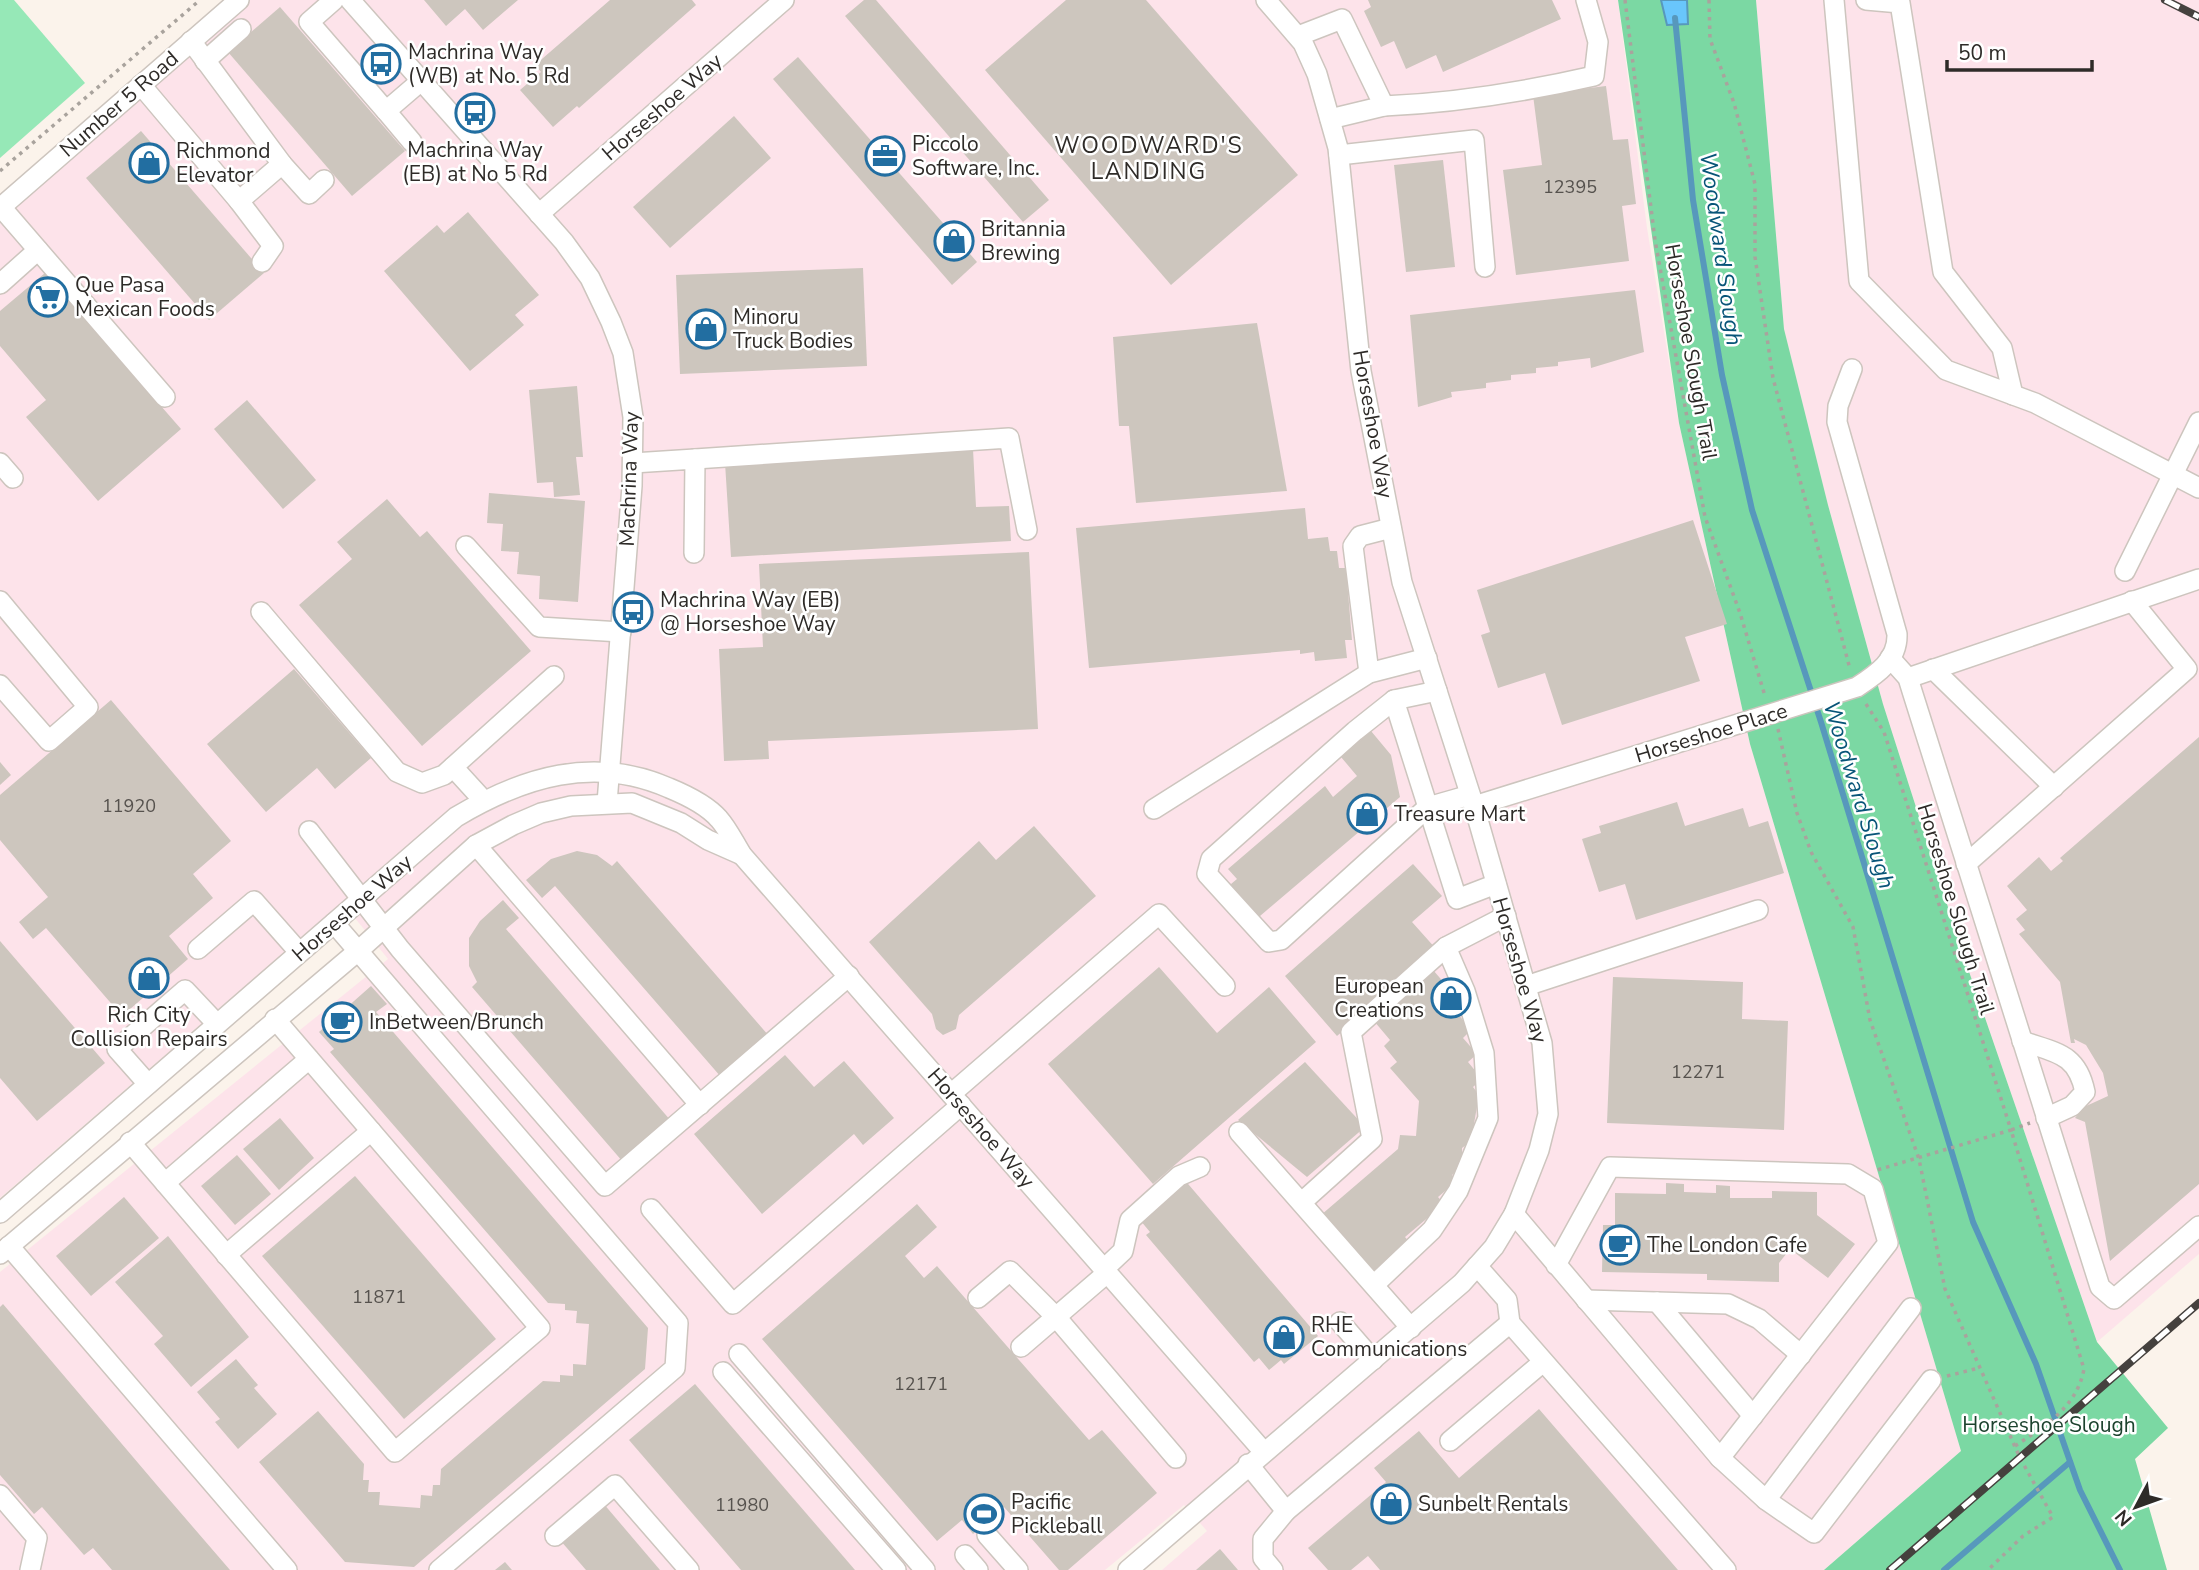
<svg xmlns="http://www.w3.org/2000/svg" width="2199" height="1570" font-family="'Nunito Sans',sans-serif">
	<rect width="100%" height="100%" fill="#fbf3eb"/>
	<g fill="#fde3ea">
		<path d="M247 0H1618L1647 228 1679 423 1750 744 1961 1451 1824 1570H1162L1207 1531 1184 1505 1105 1570H0V1272L388 959 342 902 0 1198V217Z"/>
		<path d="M1756 0H2199V1254L2097 1342 1964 957 1883 704 1828 505 1784 329Z"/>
	</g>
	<path fill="#96e8b7" d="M0 0H14L85 83 0 158Z"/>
	<path fill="#7bd8a3" d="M1618 0H1756L1784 329 1828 505 1883 704 1964 957 2097 1342 2168 1428 2135 1459 2167 1570H1824L1961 1451 1750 744 1679 423Z"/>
	<path fill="#69c6fc" stroke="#5798bc" stroke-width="2" d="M1661 0H1687L1688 24 1667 25Z"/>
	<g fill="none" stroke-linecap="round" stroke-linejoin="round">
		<g stroke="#5798bc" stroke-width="6">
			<path d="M1675 18 1693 200 1722 375 1752 510 1821 722 1973 1222 2036 1364 2080 1490 2120 1570"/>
			<path d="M1944 1570 2070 1462"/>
		</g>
	</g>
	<g fill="#cdc6be">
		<path d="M424 0H518L483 30 465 9 446 26Z"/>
		<path d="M610 0H692L696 5 579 108 577 106 553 127 520 90 541 72 535 65Z"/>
		<path d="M864 0H876L1049 200 1023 222 845 16Z"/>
		<path d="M1066 0H1146L1298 175 1171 285 985 70Z"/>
		<path d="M1368 0H1552L1561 19 1443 72 1436 55 1406 69 1394 41 1381 47 1364 11 1371 7Z"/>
		<path d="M280 7 405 151 352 196 228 52Z"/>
		<path d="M798 57 977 262 952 285 773 79Z"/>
		<path d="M1606 86 1613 140 1628 139 1636 204 1622 206 1629 261 1516 275 1503 170 1542 165 1533 95Z"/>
		<path d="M734 116 771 158 670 248 633 207Z"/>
		<path d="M141 131 264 273 209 320 86 178Z"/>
		<path d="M1443 160 1455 267 1406 272 1394 165Z"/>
		<path d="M468 212 539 295 515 315 524 325 470 371 384 271 437 225 444 233Z"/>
		<path d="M863 268 867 366 680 374 676 275Z"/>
		<path d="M45 273 181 429 98 501 26 417 46 400 0 346V311Z"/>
		<path d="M1635 290 1644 352 1591 368 1590 358 1558 362V366L1536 368V373L1511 375V380L1486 383V388L1451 392 1452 397 1418 407 1410 315Z"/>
		<path d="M1257 323 1287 491 1136 503 1129 426H1119L1113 337Z"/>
		<path d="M577 386 583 457H576L580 495 554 497 553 482 537 483 529 390Z"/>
		<path d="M247 400 316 480 283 509 214 429Z"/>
		<path d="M973 449 976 507 1009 506 1011 541 731 557 725 463Z"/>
		<path d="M489 493 585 501 578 602 539 599 540 576 517 574 519 552 501 551 503 524 487 523Z"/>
		<path d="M387 499 420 537 427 531 531 651 422 746 299 605 352 559 337 542Z"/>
		<path d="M1305 508 1308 539 1328 537 1330 551H1337L1339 568H1346L1352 640H1345L1347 658 1315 661 1314 652 1300 654V650L1089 668 1076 528Z"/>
		<path d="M1693 520 1727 624 1685 637 1700 681 1562 725 1545 673 1498 688 1481 635 1490 632 1477 590Z"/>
		<path d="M1029 552 1038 729 768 741 769 759 724 761 719 649 763 647 759 564Z"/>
		<path d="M294 669 371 758 335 789 317 768 266 812 207 744Z"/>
		<path d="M111 700 231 841 193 874 213 898 169 936 188 959 122 1016 46 928 33 939 19 922 48 897 0 840V795Z"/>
		<path d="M1371 731 1391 755 1400 797 1253 922 1225 889 1237 879 1228 869 1325 786 1333 797 1357 776 1341 757Z"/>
		<path d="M2199 737V1184L2110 1261 2085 1122 2075 1118 2084 1107 2108 1096 2103 1073 2086 1045 2074 1039 2075 1043H2071L2060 982 2019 934 2025 930 2016 919 2027 910 2007 886 2039 857 2051 871 2063 861 2060 858Z"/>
		<path d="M0 762 11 775 0 785Z"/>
		<path d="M1677 802 1685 826 1743 808 1749 827 1768 821 1784 873 1636 920 1625 884 1599 892 1582 839 1601 833 1599 826Z"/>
		<path d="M1034 826 1096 896 959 1015 956 1029 943 1035 936 1029 932 1014 869 942 979 841 996 860Z"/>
		<path d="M577 851 597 855 612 866 617 861 769 1036 721 1077 555 886 542 898 526 880 551 859Z"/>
		<path d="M1413 864 1442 896 1412 922 1437 950 1337 1036 1285 976Z"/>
		<path d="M503 900 519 918 506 929 671 1121 623 1162 472 987 477 982 469 966V938L480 921Z"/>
		<path d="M0 941 105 1063 37 1121 0 1078Z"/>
		<path d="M1159 967 1217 1033 1269 987 1316 1042 1153 1184 1048 1064Z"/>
		<path d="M1433 970 1465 1007 1458 1014 1471 1030 1463 1038 1477 1054 1468 1062 1482 1079 1473 1087 1479 1095 1471 1141 1462 1148V1166L1452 1175 1457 1181 1438 1197 1444 1204 1405 1237 1411 1244 1373 1276 1321 1215 1398 1149 1400 1135 1416 1136 1419 1101 1390 1068 1397 1062 1384 1046 1390 1040 1374 1021Z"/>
		<path d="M1613 977 1743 982 1742 1019 1788 1021 1784 1130 1607 1123Z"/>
		<path d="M371 986 387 1004 376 1012 648 1328 645 1369 414 1567 345 1562 259 1462 318 1411 364 1464 363 1480H369L368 1492H380L379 1505 420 1508 421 1495 432 1496 433 1485H440L441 1469 543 1381 560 1382V1375L573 1376V1364L586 1365 589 1324 576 1323 577 1311 565 1310V1304L548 1303 330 1052 334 1049 319 1032Z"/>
		<path d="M785 1055 814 1087 844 1061 894 1118 863 1145 854 1134 762 1214 694 1134Z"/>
		<path d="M1305 1062 1365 1127 1307 1177 1238 1120Z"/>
		<path d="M280 1118 314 1158 279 1190 243 1149Z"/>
		<path d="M237 1155 271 1194 235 1225 201 1186Z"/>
		<path d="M355 1176 496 1339 404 1419 262 1256Z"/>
		<path d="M1183 1178 1318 1336 1284 1364 1281 1360 1269 1370 1259 1358 1254 1362 1146 1235 1150 1232 1140 1220Z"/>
		<path d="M1666 1183 1684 1184V1192L1716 1193V1185L1730 1186V1198H1772V1191L1817 1192V1215L1855 1244 1828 1278 1790 1249 1779 1263V1282L1707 1280V1274L1602 1272 1603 1225H1615V1193L1666 1194Z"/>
		<path d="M124 1197 159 1238 91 1296 56 1256Z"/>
		<path d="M917 1204 937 1227 905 1256 924 1278 937 1266 1089 1440 1102 1430 1157 1493 1068 1570H1059L1004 1507 973 1534 962 1520 937 1541 762 1339Z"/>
		<path d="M168 1236 249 1337 191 1387 154 1344 163 1336 115 1282Z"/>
		<path d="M3 1304 161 1490 230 1570H112L93 1548 84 1555 42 1507 34 1514 0 1475V1307Z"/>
		<path d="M236 1359 258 1385 254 1388 277 1414 238 1449 215 1422 220 1419 197 1392Z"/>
		<path d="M695 1384 855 1570H741L629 1440Z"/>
		<path d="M1539 1409 1678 1570H1380L1368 1556 1351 1570H1328L1308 1548 1386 1482 1374 1468 1419 1431 1459 1478Z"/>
		<path d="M603 1503 660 1570H586L560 1540Z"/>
		<path d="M1220 1549 1238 1570H1196Z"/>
		<path d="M505 1562 512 1570H495Z"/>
	</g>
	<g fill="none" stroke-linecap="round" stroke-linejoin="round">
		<g stroke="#cdc5be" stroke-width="22">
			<g id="minor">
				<path d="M334 0 309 22 386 111"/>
				<path d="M350 0 564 242 590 278 611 322 623 353 633 417 632 486 607 803"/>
				<path d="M1834 0 1859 281 1946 370 2035 403 2199 488"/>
				<path d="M1866 0 1900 3 1943 272 2002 348 2013 395"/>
				<path d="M1298 36 1342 19 1384 106 1330 119"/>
				<path d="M191 41 282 164"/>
				<path d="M205 61 241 29"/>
				<path d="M141 85 239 201 282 164 309 194 324 180"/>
				<path d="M1384 106C1456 103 1524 92 1594 76L1598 42 1586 0"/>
				<path d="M412 142 386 111 421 81"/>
				<path d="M1339 155 1474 140 1485 267"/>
				<path d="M239 201 273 246 262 262"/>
				<path d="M1 207 165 397"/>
				<path d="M0 208 239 0"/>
				<path d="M539 214 784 0"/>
				<path d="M0 284 38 250"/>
				<path d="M695 459 1009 438 1027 530"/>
				<path d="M0 463 13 478"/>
				<path d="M633 463 695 459 694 553"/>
				<path d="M466 546 539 627 621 632"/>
				<path d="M2125 571 2199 422"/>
				<path d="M0 601 88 707 49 741 0 685"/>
				<path d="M261 612 397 772 422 783 444 775 554 676"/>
				<path d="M1890 658 1908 678 1912 691 2100 1287 2114 1299 2199 1226"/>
				<path d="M1933 669 2054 787"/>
				<path d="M1369 673 1353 546 1360 536 1391 528"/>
				<path d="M1908 678 2199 579"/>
				<path d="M1437 691 1394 700 1355 731 1211 859 1207 874 1269 942 1281 940 1428 807 1470 795"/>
				<path d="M1394 700 1457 899 1496 884"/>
				<path d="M453 767 484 801"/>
				<path d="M1474 806 1857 687C1877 674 1898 660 1897 634L1837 422 1838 406 1852 369"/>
				<path d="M1154 809 1369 673 1427 658"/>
				<path d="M309 831 400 949 605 1186 849 976"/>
				<path d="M476 845 700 1105"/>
				<path d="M1966 864 2187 669 2132 601"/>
				<path d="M334 923 678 1323 675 1368 439 1570"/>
				<path d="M198 949 254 901 299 952"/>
				<path d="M1526 986 1758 910"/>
				<path d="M2022 1041C2056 1053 2077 1053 2085 1092L2072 1106 2046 1118"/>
				<path d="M148 1084 117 1049 185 990 217 1024"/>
				<path d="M951 1094 1159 914 1225 986"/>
				<path d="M1239 1132 1411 1328"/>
				<path d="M130 1142 395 1452 540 1328 275 1019"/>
				<path d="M165 1183 309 1059"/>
				<path d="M1302 1202 1372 1139 1351 1032 1446 947 1506 916"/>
				<path d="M651 1209 733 1304 961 1105"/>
				<path d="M0 1213 456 817C523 777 594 755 669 788 686 795 707 805 719 819 728 829 735 844 742 855L1263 1451"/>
				<path d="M1514 1214 1720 1458 1888 1243 1873 1189 1848 1174 1610 1167 1556 1265"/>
				<path d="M9 1246 287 1570"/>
				<path d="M0 1254 358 951 476 845 513 825 541 813 571 806 632 803 681 823 708 840 742 855"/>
				<path d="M226 1255 371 1131"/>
				<path d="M1477 1266 1507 1300 1510 1323 1726 1570"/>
				<path d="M1104 1269 1123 1251 1130 1220 1179 1176 1200 1167"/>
				<path d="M1375 1284 1432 1230 1458 1191 1488 1118 1484 1053 1465 991 1446 947"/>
				<path d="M978 1298 1010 1271 1056 1317 1176 1458"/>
				<path d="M1586 1300 1728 1304 1759 1319 1801 1355"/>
				<path d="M1657 1302 1753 1416"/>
				<path d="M1340 1322 1373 1360"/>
				<path d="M1021 1347 1107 1273"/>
				<path d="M739 1354 925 1570"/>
				<path d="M723 1372 896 1570"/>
				<path d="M1450 1441 1543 1362"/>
				<path d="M1720 1458 1766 1500 1911 1308"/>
				<path d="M1248 1464 1286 1511 1263 1539V1558L1273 1570"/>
				<path d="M0 1495 37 1538 30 1570"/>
				<path d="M1766 1500 1814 1533 1931 1380"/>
				<path d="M1286 1511 1510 1323"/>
				<path d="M987 1535 1018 1570"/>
				<path d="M555 1536 615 1485 689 1570"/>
				<path d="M965 1555 978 1570"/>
				<path d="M1128 1570 1462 1283 1494 1247 1514 1214 1539 1150 1548 1114 1542 1043 1474 806 1402 582 1361 371 1338 148 1317 74 1303 43 1266 0"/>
			</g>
		</g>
		<g stroke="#a9a39d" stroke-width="3.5" stroke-dasharray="3.5 5" stroke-linecap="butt">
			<path d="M1625 0 1655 240 1705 517 1740 613 1765 696"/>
			<path d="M1709 0 1710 39 1734 103 1755 184V257L1773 378 1850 669"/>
			<path d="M0 171 200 0"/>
			<path d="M1866 704 1884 732 2011 1130 1877 1170"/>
			<path d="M1778 729 1797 813 1811 852 1853 927 1870 1020 1919 1159 1945 1289 2020 1458 2053 1517 2023 1536 1988 1570"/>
			<path d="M1947 1376 1979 1368"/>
			<path d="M2015 1446C2045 1426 2077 1407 2084 1369L2011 1130 2030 1123"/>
		</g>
		<use href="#minor" stroke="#fff" stroke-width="19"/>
		<g stroke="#45413e" stroke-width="8">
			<g id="rail">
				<path d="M2165 0 2199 17"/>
				<path d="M1890 1570 2199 1303"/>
			</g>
		</g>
		<use href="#rail" stroke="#fff" stroke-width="5" stroke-dasharray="16" stroke-linecap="butt"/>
	</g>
	<defs>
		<g id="bus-ring" transform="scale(2.0125)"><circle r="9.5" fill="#fff" stroke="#226ea1" stroke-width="1.5"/><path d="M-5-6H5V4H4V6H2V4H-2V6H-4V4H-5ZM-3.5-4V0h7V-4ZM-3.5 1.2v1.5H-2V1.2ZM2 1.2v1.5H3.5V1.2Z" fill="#226ea1"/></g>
		<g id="office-ring" transform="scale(2.0125)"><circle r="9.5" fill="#fff" stroke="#226ea1" stroke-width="1.5"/><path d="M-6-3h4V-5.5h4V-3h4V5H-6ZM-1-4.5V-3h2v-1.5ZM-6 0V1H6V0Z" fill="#226ea1"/></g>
		<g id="shop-ring" transform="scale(2.0125)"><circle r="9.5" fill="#fff" stroke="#226ea1" stroke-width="1.5"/><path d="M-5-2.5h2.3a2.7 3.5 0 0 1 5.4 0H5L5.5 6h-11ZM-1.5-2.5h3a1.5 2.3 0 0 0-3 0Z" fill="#226ea1"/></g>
		<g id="supermarket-ring" transform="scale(2.0125)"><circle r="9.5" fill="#fff" stroke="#226ea1" stroke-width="1.5"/><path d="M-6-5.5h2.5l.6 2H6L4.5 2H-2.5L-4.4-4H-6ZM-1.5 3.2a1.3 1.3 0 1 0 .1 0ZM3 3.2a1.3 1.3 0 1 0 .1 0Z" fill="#226ea1"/></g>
		<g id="cafe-ring" transform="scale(2.0125)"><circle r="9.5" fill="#fff" stroke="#226ea1" stroke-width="1.5"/><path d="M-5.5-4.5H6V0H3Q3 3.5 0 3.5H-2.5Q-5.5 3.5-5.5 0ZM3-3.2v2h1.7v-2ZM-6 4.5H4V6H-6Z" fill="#226ea1"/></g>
		<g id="stadium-ring" transform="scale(2.0125)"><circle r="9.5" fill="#fff" stroke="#226ea1" stroke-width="1.5"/><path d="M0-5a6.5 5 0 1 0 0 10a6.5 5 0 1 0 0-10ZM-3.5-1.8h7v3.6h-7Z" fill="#226ea1"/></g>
	</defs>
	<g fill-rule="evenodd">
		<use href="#bus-ring" x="381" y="64"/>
		<use href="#bus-ring" x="475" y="113"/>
		<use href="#office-ring" x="885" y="156"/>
		<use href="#shop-ring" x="149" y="163"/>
		<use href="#shop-ring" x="954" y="241"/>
		<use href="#supermarket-ring" x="48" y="297"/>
		<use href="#shop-ring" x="706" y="329"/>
		<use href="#bus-ring" x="633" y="612"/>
		<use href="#shop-ring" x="1367" y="814"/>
		<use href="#shop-ring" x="149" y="978"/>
		<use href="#shop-ring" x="1451" y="998"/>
		<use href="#cafe-ring" x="342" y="1022"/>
		<use href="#cafe-ring" x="1620" y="1245"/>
		<use href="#shop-ring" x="1284" y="1337"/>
		<use href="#shop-ring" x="1391" y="1504"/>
		<use href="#stadium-ring" x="984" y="1514"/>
	</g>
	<g text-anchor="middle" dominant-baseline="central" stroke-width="5" stroke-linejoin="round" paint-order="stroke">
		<g font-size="18" fill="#56524e">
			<text x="1570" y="187">12395</text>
			<text x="129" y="806">11920</text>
			<text x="1698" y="1072">12271</text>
			<text x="379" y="1297">11871</text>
			<text x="921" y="1384">12171</text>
			<text x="742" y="1505">11980</text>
		</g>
		<g font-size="21" fill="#2e2b28" stroke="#fff" text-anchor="start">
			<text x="408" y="52">Machrina Way<tspan x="408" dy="24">(WB) at No. 5 Rd</tspan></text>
			<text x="912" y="144">Piccolo<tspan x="912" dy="24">Software, Inc.</tspan></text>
			<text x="475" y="150" text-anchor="middle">Machrina Way<tspan x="475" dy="24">(EB) at No 5 Rd</tspan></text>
			<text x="176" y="151">Richmond<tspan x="176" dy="24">Elevator</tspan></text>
			<text x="981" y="229">Britannia<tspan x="981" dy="24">Brewing</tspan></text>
			<text x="75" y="285">Que Pasa<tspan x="75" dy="24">Mexican Foods</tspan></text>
			<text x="733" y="317">Minoru<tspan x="733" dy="24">Truck Bodies</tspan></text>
			<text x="660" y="600">Machrina Way (EB)<tspan x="660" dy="24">@ Horseshoe Way</tspan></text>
			<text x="1394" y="814">Treasure Mart</text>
			<text x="1424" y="986" text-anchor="end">European<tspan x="1424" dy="24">Creations</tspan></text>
			<text x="149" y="1015" text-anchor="middle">Rich City<tspan x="149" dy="24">Collision Repairs</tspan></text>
			<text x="369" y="1022">InBetween/Brunch</text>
			<text x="1647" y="1245">The London Cafe</text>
			<text x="1311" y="1325">RHE<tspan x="1311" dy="24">Communications</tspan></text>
			<text x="1011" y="1502">Pacific<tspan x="1011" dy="24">Pickleball</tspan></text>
			<text x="1418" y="1504">Sunbelt Rentals</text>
		</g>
		<g font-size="21" fill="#2e2b28" stroke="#fff">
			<text transform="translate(119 104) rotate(-41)">Number 5 Road</text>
			<text transform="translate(662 107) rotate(-41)">Horseshoe Way</text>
			<text transform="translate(1691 352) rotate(80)">Horseshoe Slough Trail</text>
			<text transform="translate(1373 424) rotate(80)">Horseshoe Way</text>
			<text transform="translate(629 479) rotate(-88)">Machrina Way</text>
			<text transform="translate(1711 733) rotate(-17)">Horseshoe Place</text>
			<text transform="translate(352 908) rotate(-41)">Horseshoe Way</text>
			<text transform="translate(1956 909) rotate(73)">Horseshoe Slough Trail</text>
			<text transform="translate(1520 970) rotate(74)">Horseshoe Way</text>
			<text transform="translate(981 1128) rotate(49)">Horseshoe Way</text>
		</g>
		<g font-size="21" fill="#1c432e" stroke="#fff">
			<text x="2049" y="1425">Horseshoe Slough</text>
		</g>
		<g font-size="23" letter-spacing="2" fill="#2e2b28" stroke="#fff">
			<text x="1149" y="145">WOODWARD'S<tspan x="1149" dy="26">LANDING</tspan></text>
		</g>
		<g font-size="23" font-style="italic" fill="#085578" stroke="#fff">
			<text transform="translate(1721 249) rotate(82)">Woodward Slough</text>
			<text transform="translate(1859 795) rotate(73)">Woodward Slough</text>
		</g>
	</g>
	<g transform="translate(2136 1507) rotate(229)" stroke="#ffffff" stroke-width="5" paint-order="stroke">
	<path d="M0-5L12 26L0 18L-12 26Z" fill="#2e2b28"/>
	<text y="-10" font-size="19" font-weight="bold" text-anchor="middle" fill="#2e2b28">N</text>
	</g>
	<path d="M1947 60v10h145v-10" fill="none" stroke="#2e2b28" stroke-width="3.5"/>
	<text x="1958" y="60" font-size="21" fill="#2e2b28" stroke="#ffffff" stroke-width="5" paint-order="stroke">50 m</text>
</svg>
